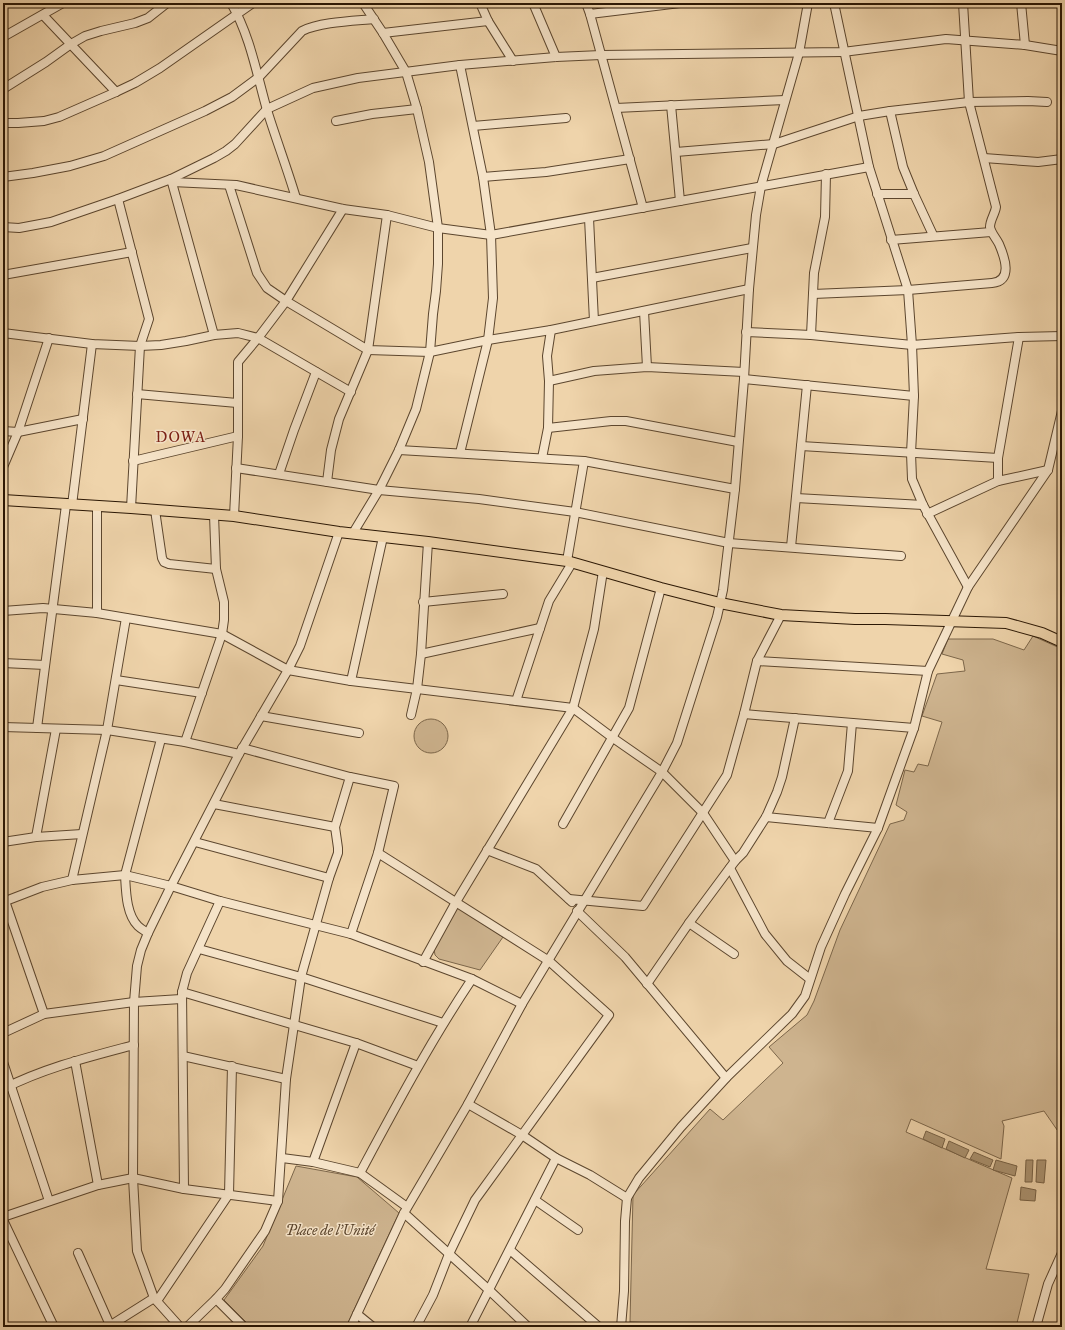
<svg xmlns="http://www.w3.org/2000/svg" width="1065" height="1330" font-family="'IM FELL Great Primer',serif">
	<rect width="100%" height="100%" fill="#efd4ab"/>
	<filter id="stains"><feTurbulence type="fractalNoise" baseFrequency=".005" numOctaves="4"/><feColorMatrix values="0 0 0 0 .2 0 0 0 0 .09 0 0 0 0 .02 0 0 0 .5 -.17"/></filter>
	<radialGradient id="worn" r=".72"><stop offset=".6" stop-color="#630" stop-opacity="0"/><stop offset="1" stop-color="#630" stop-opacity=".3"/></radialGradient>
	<g fill="#ceb48f" stroke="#7c664a">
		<path d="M1033 636 1062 649V1137L1044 1111 1002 1121 1004 1126 1001 1159 911 1119 906 1132 1012 1178 986 1269 1029 1274 1016 1327H654V1323L630 1322 633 1195 710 1109 723 1120 783 1063 769 1047 807 1015 814 1001 840 930 890 824 904 820 907 812 896 805 905 770 914 772 918 764 928 766 942 722 922 716 937 674 965 671 963 660 942 654 948 639H993L1024 650Z"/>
		<circle cx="431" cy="736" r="17"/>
		<path d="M457 907 503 937 480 970 439 959 435 955 434 949Z"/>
		<path d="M296 1166 357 1177 399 1213 346 1327H251L224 1300 263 1246Z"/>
	</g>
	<g fill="#ac9472" stroke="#786246">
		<path d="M926 1131 945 1139 942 1148 923 1139Z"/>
		<path d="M949 1141 969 1150 965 1158 946 1149Z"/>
		<path d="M974 1152 993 1160 990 1167 970 1159Z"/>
		<path d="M996 1160 1017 1166 1015 1176 993 1170Z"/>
		<path d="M1026 1160H1033L1032 1182H1025Z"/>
		<path d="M1037 1160H1046L1044 1183 1036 1182Z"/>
		<path d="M1021 1187 1036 1190 1035 1201 1020 1200Z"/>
	</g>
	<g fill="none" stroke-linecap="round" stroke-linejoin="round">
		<g stroke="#5c462e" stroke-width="10">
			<g id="minor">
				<path d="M231 3C250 35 257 75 267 110 276 139 287 168 296 198"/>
				<path d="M480 3 488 21 513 61"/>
				<path d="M533 3 556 57"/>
				<path d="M586 3 590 14 643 208"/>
				<path d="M834 3 869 167 908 290 912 345 914 396 911 453 912 479 923 505 968 587"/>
				<path d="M1021 3 1025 45"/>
				<path d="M590 14 680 3"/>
				<path d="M43 15 116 92"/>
				<path d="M383 33 488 21"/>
				<path d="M3 37 63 3"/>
				<path d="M3 89 46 62 71 44 85 36 101 31 135 23 148 18 167 3"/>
				<path d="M671 105 680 201"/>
				<path d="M616 108 785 100"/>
				<path d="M890 111 903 167 914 194 933 235"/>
				<path d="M336 121 372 114 417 109"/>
				<path d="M3 123H18L44 121 59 117 116 92 135 83 160 68 253 3"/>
				<path d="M473 126 566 118"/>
				<path d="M676 152 774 144 859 116 890 111 969 102 1028 101 1047 102"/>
				<path d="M984 158 1038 162 1062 159"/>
				<path d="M3 177 33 173 70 166 104 156 205 111 232 97 259 77 302 31C320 22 353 21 374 19"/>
				<path d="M483 177 546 172 630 159"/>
				<path d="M171 179 214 335"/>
				<path d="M172 182 236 185 343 209 387 215 438 228 491 235 869 167"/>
				<path d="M229 185 257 273 267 288 286 301 368 350 430 352 488 340 551 330 749 289"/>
				<path d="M877 194H914"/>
				<path d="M118 199 149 319 140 346 131 508"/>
				<path d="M589 218 594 321"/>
				<path d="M3 227 19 228 51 222 118 199 171 179 214 158 226 151 235 144 267 109 313 88 358 78 460 65 556 57 601 55 843 52 946 39 1025 45 1062 51"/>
				<path d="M891 240 991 232"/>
				<path d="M3 275 132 252"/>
				<path d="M592 278 752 248"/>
				<path d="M813 294 908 290 992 283C1013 281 1005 258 999 244 996 238 991 233 990 227 990 220 995 214 996 207L969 102 963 3"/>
				<path d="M644 311 647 367"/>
				<path d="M746 332 811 335 912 345 1019 337 1062 336"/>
				<path d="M3 333 92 344 140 346 161 345 186 341 214 335 238 333 258 338 351 392"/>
				<path d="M811 335 814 273 825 217 826 174"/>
				<path d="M744 379 914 396"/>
				<path d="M549 381 594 371 647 367 744 372"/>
				<path d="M137 394 237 403"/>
				<path d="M548 428 611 421H626L738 442"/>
				<path d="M3 431 18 432 83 419"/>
				<path d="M801 446 998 458"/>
				<path d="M399 450 584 461 735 489"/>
				<path d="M460 453 488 340 493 298 491 235 483 177 460 65"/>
				<path d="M542 458 548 428 549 381 547 356 551 330"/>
				<path d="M133 461 238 436"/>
				<path d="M3 467 18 432 49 338"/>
				<path d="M236 468 379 490 479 499 575 512 729 543 901 556"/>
				<path d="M279 474 294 430 316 372"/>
				<path d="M998 481V458L1019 337"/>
				<path d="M327 482 331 450 339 419 368 350 387 215"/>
				<path d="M796 498 923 505"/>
				<path d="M72 505 92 344"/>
				<path d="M155 510 162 558 164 562 169 564 216 569"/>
				<path d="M927 514 998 481 1048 470"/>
				<path d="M234 516 238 436V362L258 338 286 301 343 209"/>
				<path d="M353 533 379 490 399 450 416 409 430 352 433 314 436 291 438 264V228L429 162 417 109 406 72 383 33 363 3"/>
				<path d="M791 547 807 385"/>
				<path d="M567 561 584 461"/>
				<path d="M423 602 503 594"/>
				<path d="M3 611 43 608 97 613 222 634 288 670 351 681 573 708 613 738 662 772 703 813 735 861"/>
				<path d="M97 613V506"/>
				<path d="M421 654 540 628"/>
				<path d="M757 661 928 671"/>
				<path d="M3 663 45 665"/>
				<path d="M116 680 202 693"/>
				<path d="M351 681 383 537"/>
				<path d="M516 701 549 601 572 563"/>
				<path d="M744 714 914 728"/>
				<path d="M411 715 417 689 421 654 428 542"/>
				<path d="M261 716 359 733"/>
				<path d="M3 727 107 730 185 742 239 754"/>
				<path d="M37 728 66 505"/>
				<path d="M185 742 222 634 224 620V602L216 569 214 515"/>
				<path d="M242 748 350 777 394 786 378 853 351 934"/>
				<path d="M214 804 335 827"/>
				<path d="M766 817 878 828"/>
				<path d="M828 823 848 771 852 723"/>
				<path d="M563 824 629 708 661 588"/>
				<path d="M36 837 56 729"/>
				<path d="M3 842 36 837 82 834"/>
				<path d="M195 842 329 878"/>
				<path d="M487 850 536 869 572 902"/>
				<path d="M378 853 549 961 609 1015 475 1200 449 1254 433 1295 416 1327"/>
				<path d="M730 868 765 934 787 961 810 979"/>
				<path d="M72 880 107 730 126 618"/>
				<path d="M569 899 643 906 727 775 744 714 757 661 781 615"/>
				<path d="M5 901 44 1014"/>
				<path d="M3 902 42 887 72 880 125 875 171 886 220 901 351 934 472 979 522 1004"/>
				<path d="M577 911 625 957 726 1078"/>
				<path d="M689 923 734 954"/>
				<path d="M148 933C145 931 141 929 138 926 126 914 126 891 125 875L161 739"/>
				<path d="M199 949 301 977 443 1023"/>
				<path d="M423 962 456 902 573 708 594 629 603 571"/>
				<path d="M647 984 689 923 735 861 743 853 766 817 777 792 782 777 795 718"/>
				<path d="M182 992 356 1043 418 1066"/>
				<path d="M3 1033 44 1014 134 1002 181 999"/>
				<path d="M183 1056 286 1079"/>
				<path d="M75 1061 98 1185"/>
				<path d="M3 1062 49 1201"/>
				<path d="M3 1089C44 1068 89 1057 134 1045"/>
				<path d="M468 1104 522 1135 556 1158 590 1175 627 1198"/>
				<path d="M282 1158 313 1162 360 1173 407 1207"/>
				<path d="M313 1162 356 1043"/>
				<path d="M360 1173C396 1106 430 1042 472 979"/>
				<path d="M184 1189 182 992 187 973 220 901"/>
				<path d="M535 1200 578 1230"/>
				<path d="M404 1213 489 1290 528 1327"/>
				<path d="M3 1217 98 1185 133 1178 184 1189 278 1201"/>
				<path d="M3 1220 54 1327"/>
				<path d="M510 1250 599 1327"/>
				<path d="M78 1253 110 1325"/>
				<path d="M216 1299 244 1327"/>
				<path d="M157 1301 229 1194 232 1066"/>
				<path d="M357 1314 373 1327"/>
				<path d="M108 1327 154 1298"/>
				<path d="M180 1327 154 1298 137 1251 133 1178 134 1002 137 966 141 950 148 933 171 886 239 754 288 670 300 646 339 532"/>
				<path d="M187 1327 216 1299 225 1289 265 1231 278 1201 286 1079 301 977 329 878 338 853V848L335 827 350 777"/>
				<path d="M351 1327 404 1213 468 1104 522 1004 662 772 677 743 717 617 723 590 735 489 744 379 749 289 756 215 761 186 799 53 808 3"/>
				<path d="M470 1327 556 1158"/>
				<path d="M621 1327 624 1291 625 1221 627 1198 639 1178 681 1127 726 1078 792 1014 805 996 821 947 845 894 878 828 914 728 928 671 968 587 1048 470 1062 411"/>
				<path d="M1036 1327 1048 1284 1062 1253"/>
			</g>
		</g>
		<g stroke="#2b1704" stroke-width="12">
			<path id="major" d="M3 500 131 508 234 516 339 532 428 542 567 561 661 588 720 603 781 615 855 619H885L1006 623 1042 633 1062 642"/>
		</g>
		<use href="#minor" stroke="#f5e3c8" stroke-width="8"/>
		<use href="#major" stroke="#efd4ab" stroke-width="10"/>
	</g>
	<g text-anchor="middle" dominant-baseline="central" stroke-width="3" stroke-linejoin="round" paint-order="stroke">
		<g font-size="14" font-style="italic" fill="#5c462e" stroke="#f5e3c8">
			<text x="330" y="1230">Place de l'Unité</text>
		</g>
		<g font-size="15" letter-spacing="1" fill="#7a1f14" stroke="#f5e3c8">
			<text x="181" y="437">DOWA</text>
		</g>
	</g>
	<rect width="1065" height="1330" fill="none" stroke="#efd4ab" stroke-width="16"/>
	<rect x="4" y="4" width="1057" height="1322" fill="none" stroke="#2b1704" stroke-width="2"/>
	<rect x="8" y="8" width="1049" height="1314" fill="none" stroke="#2b1704"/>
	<rect width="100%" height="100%" filter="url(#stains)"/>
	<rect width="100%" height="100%" fill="url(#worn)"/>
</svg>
